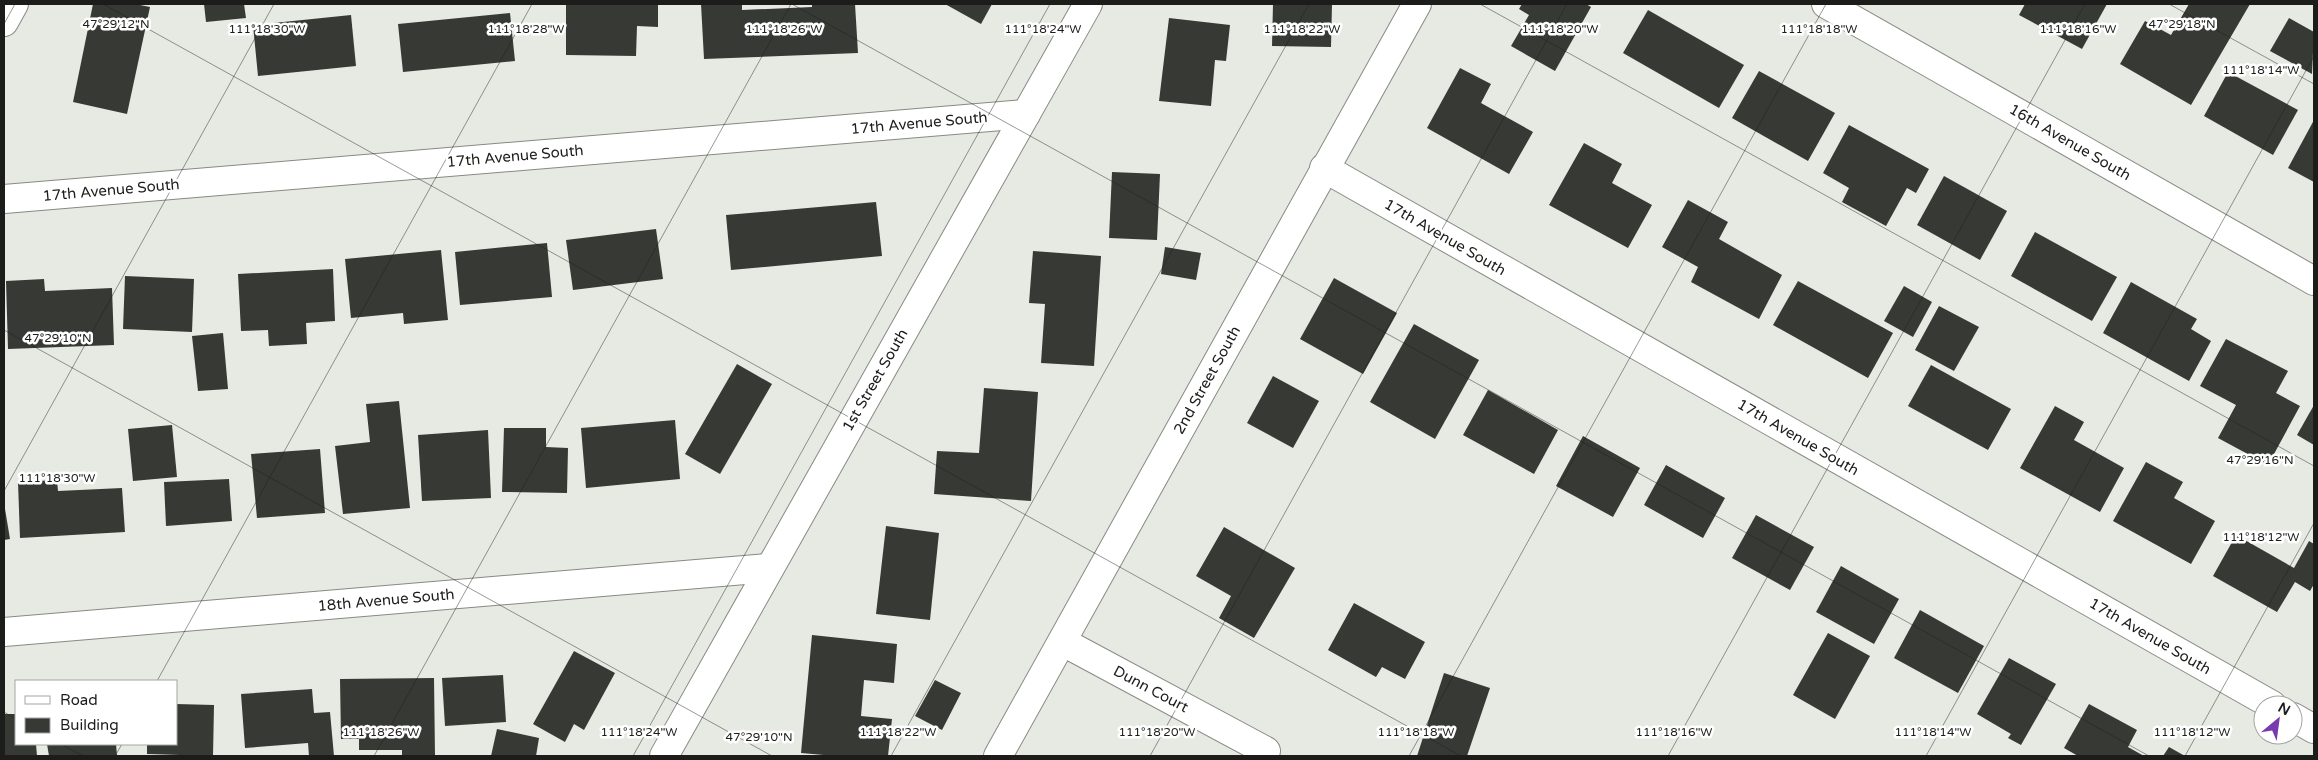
<svg xmlns="http://www.w3.org/2000/svg" width="2318" height="760" font-family="'Varela Round',sans-serif">
	<rect width="100%" height="100%" fill="#e7eae2"/>
	<g fill="#373a34">
		<path d="M93 4H135L150 7 127 114 73 102Z"/>
		<path d="M204 4H244L246 18 206 22Z"/>
		<path d="M566 4H658V27L637 26 636 56 566 55Z"/>
		<path d="M701 4H742V10L812 7V4H855L858 53 704 59Z"/>
		<path d="M945 4H992L981 24Z"/>
		<path d="M1273 4H1332L1331 47 1272 46Z"/>
		<path d="M1522 4H1586L1591 7 1555 71 1511 46 1529 15 1519 9Z"/>
		<path d="M2025 4H2107L2082 49 2019 15Z"/>
		<path d="M2189 4H2250L2191 105 2120 64 2145 21 2171 35Z"/>
		<path d="M1648 10 1744 65 1719 108 1623 53Z"/>
		<path d="M510 13 515 61 403 72 398 24Z"/>
		<path d="M351 15 356 66 258 76 253 25Z"/>
		<path d="M1169 18 1230 25 1226 61 1215 60 1211 106 1159 101Z"/>
		<path d="M2289 18 2314 32 2312 74 2270 51Z"/>
		<path d="M1460 68 1491 84 1481 103 1533 132 1509 174 1427 128Z"/>
		<path d="M1759 71 1835 113 1808 161 1732 118Z"/>
		<path d="M2228 72 2298 110 2273 155 2204 116Z"/>
		<path d="M2314 120V182L2288 168Z"/>
		<path d="M1849 125 1929 169 1916 193 1907 188 1886 226 1842 202 1849 188 1823 173Z"/>
		<path d="M1584 143 1622 164 1612 183 1652 205 1628 248 1549 205Z"/>
		<path d="M1112 172 1160 174 1157 240 1109 238Z"/>
		<path d="M1944 176 2007 211 1980 260 1917 225Z"/>
		<path d="M1688 200 1728 222 1719 239 1782 275 1759 319 1691 282 1698 267 1662 247Z"/>
		<path d="M876 202 882 256 731 270 726 215Z"/>
		<path d="M656 229 663 279 573 290 566 240Z"/>
		<path d="M2035 232 2117 277 2092 321 2011 276Z"/>
		<path d="M547 243 552 297 460 305 455 252Z"/>
		<path d="M1165 247 1201 253 1196 280 1161 274Z"/>
		<path d="M441 250 448 320 404 324 403 313 351 318 345 259Z"/>
		<path d="M1033 251 1101 256 1094 366 1041 363 1045 304 1029 303Z"/>
		<path d="M333 269 335 321 306 323 307 344 269 346 268 330 241 331 238 274Z"/>
		<path d="M125 276 194 279 192 332 123 329Z"/>
		<path d="M1334 278 1397 313 1363 374 1300 339Z"/>
		<path d="M44 279 45 291 112 288 114 345 8 349 6 281Z"/>
		<path d="M1798 281 1893 333 1868 378 1773 325Z"/>
		<path d="M2131 282 2197 319 2191 329 2211 341 2189 381 2103 333Z"/>
		<path d="M1904 286 1932 302 1913 337 1884 321Z"/>
		<path d="M1939 306 1979 327 1954 371 1915 350Z"/>
		<path d="M1414 324 1479 360 1435 439 1370 402Z"/>
		<path d="M223 333 228 389 198 391 192 336Z"/>
		<path d="M2226 339 2288 371 2276 393 2300 406 2268 465 2218 438 2236 405 2200 386Z"/>
		<path d="M737 364 772 384 720 474 685 454Z"/>
		<path d="M1931 365 2011 409 1988 450 1908 406Z"/>
		<path d="M1273 376 1319 401 1293 448 1247 423Z"/>
		<path d="M984 388 1038 392 1031 501 934 494 937 451 979 453Z"/>
		<path d="M1488 390 1558 430 1534 474 1463 435Z"/>
		<path d="M399 401 410 508 343 514 335 446 370 442 366 404Z"/>
		<path d="M2314 405V445L2297 435Z"/>
		<path d="M2055 406 2084 422 2074 440 2124 468 2100 512 2020 468Z"/>
		<path d="M675 420 680 479 586 488 581 428Z"/>
		<path d="M172 425 177 477 133 481 128 429Z"/>
		<path d="M504 428H546V447L568 448 567 493 502 492Z"/>
		<path d="M488 430 491 498 422 501 418 435Z"/>
		<path d="M1583 436 1640 468 1613 517 1556 486Z"/>
		<path d="M320 449 325 513 257 518 251 454Z"/>
		<path d="M2146 462 2183 482 2174 498 2215 521 2191 564 2113 521Z"/>
		<path d="M1666 465 1725 498 1703 538 1644 505Z"/>
		<path d="M229 479 232 521 166 526 164 482Z"/>
		<path d="M57 480 58 491 122 488 125 532 20 538 18 482Z"/>
		<path d="M4 503 10 539 4 540Z"/>
		<path d="M1756 515 1814 547 1790 590 1732 558Z"/>
		<path d="M886 526 939 533 930 620 876 614Z"/>
		<path d="M1224 527 1295 568 1254 638 1219 618 1231 596 1196 576Z"/>
		<path d="M2236 535 2294 568 2309 541 2314 544V584L2310 591 2295 582 2277 612 2213 576Z"/>
		<path d="M1841 566 1899 599 1874 644 1816 612Z"/>
		<path d="M1354 603 1425 642 1405 679 1382 667 1376 677 1328 650Z"/>
		<path d="M1920 610 1984 646 1958 693 1894 658Z"/>
		<path d="M1828 633 1870 656 1835 719 1793 695Z"/>
		<path d="M812 635 897 644 894 683 864 680 861 716 892 719 888 756H835L801 753Z"/>
		<path d="M574 651 615 673 584 730 574 724 565 742 533 724Z"/>
		<path d="M2009 658 2056 684 2021 745 2008 738 2011 734 1977 714Z"/>
		<path d="M1444 673 1490 688 1467 756H1417Z"/>
		<path d="M503 675 506 722 445 726 442 678Z"/>
		<path d="M434 678 435 756H402V750H359V739H341L340 679Z"/>
		<path d="M935 680 961 693 942 730 915 716Z"/>
		<path d="M312 689 314 713 330 712 334 756H309L308 743 245 748 241 694Z"/>
		<path d="M176 704 214 705 213 756 147 754V744H176Z"/>
		<path d="M2089 704 2137 730 2128 747 2144 756H2078L2064 748Z"/>
		<path d="M4 714H16V744H36L37 756H4Z"/>
		<path d="M497 729 539 738 536 756H491Z"/>
		<path d="M47 744H116L117 756H49Z"/>
		<path d="M2169 747 2185 756H2163Z"/>
	</g>
	<g fill="none" stroke-linecap="round" stroke-linejoin="round">
		<g stroke="#878a83" stroke-width="30">
			<g id="minor">
				<path d="M1826 4 2314 281"/>
				<path d="M4 22 14 4"/>
				<path d="M1324 168 2272 705"/>
				<path d="M4 199 1026 114"/>
				<path d="M4 632 769 568"/>
				<path d="M1063 642 1266 751"/>
				<path d="M2293 717 2314 729"/>
				<path d="M664 756 1088 4"/>
				<path d="M998 756 1417 4"/>
			</g>
		</g>
		<use href="#minor" stroke="#fff" stroke-width="28"/>
	</g>
	<path fill="none" stroke="#1c1d1a" stroke-width="1" stroke-opacity="0.45" d="M103 4 1461 756M792 4 2149 756M1480 4 2314 466M2169 4 2314 84M4 24 15 4M4 330 772 756M4 491 274 4M157 681 532 4M4 712 16 719M61 744 83 756M115 756 122 744M374 756 791 4M633 756 1050 4M891 756 1309 4M1150 756 1567 4M1409 756 1826 4M1668 756 2085 4M1926 756 2314 56M2185 756 2314 523"/>
	<g text-anchor="middle" dominant-baseline="central" stroke-width="5" stroke-linejoin="round" paint-order="stroke">
		<g font-size="15" fill="#1c1d1a" stroke="#fff">
			<text transform="translate(919 123) rotate(-5)">17th Avenue South</text>
			<text transform="translate(2070 142) rotate(30)">16th Avenue South</text>
			<text transform="translate(515 156) rotate(-5)">17th Avenue South</text>
			<text transform="translate(111 190) rotate(-5)">17th Avenue South</text>
			<text transform="translate(1445 237) rotate(30)">17th Avenue South</text>
			<text transform="translate(875 380) rotate(-60)">1st Street South</text>
			<text transform="translate(1207 380) rotate(-61)">2nd Street South</text>
			<text transform="translate(1798 437) rotate(30)">17th Avenue South</text>
			<text transform="translate(386 600) rotate(-5)">18th Avenue South</text>
			<text transform="translate(2150 636) rotate(30)">17th Avenue South</text>
			<text transform="translate(1151 689) rotate(28)">Dunn Court</text>
		</g>
	</g>
	<g font-size="12" text-anchor="middle" fill="#1c1d1a" stroke="#fff" stroke-width="5" stroke-linejoin="round" paint-order="stroke">
		<text x="116" y="28">47°29'12"N</text>
		<text x="2182" y="28">47°29'18"N</text>
		<text x="267" y="33">111°18'30"W</text>
		<text x="526" y="33">111°18'28"W</text>
		<text x="784" y="33">111°18'26"W</text>
		<text x="1043" y="33">111°18'24"W</text>
		<text x="1302" y="33">111°18'22"W</text>
		<text x="1560" y="33">111°18'20"W</text>
		<text x="1819" y="33">111°18'18"W</text>
		<text x="2078" y="33">111°18'16"W</text>
		<text x="2261" y="74">111°18'14"W</text>
		<text x="58" y="342">47°29'10"N</text>
		<text x="2260" y="464">47°29'16"N</text>
		<text x="57" y="482">111°18'30"W</text>
		<text x="2261" y="541">111°18'12"W</text>
		<text x="381" y="736">111°18'26"W</text>
		<text x="639" y="736">111°18'24"W</text>
		<text x="898" y="736">111°18'22"W</text>
		<text x="1157" y="736">111°18'20"W</text>
		<text x="1416" y="736">111°18'18"W</text>
		<text x="1674" y="736">111°18'16"W</text>
		<text x="1933" y="736">111°18'14"W</text>
		<text x="2192" y="736">111°18'12"W</text>
		<text x="759" y="741">47°29'10"N</text>
	</g>
	<rect width="2318" height="760" fill="none" stroke="#1c1d1a" stroke-width="10"/>
	<rect x="15" y="680" width="162" height="65" fill="#ffffff" stroke="#a4a5a3"/>
	<rect x="25" y="696" width="25" height="8" fill="#ffffff" stroke="#a4a5a3"/>
	<text x="60" y="705" font-size="15" fill="#1c1d1a">Road</text>
	<rect x="25" y="718" width="25" height="15" fill="#373a34" stroke="#a4a5a3"/>
	<text x="60" y="730" font-size="15" fill="#1c1d1a">Building</text>
	<g transform="translate(2278 720) rotate(29)"><circle r="24" fill="#ffffff" stroke="#a4a5a3"/>
	<path d="M0-4L9 19L0 12L-9 19Z" fill="#773aaf"/>
	<text y="-8" font-size="14" font-weight="bold" text-anchor="middle" fill="#1c1d1a">N</text>
	</g>
</svg>
